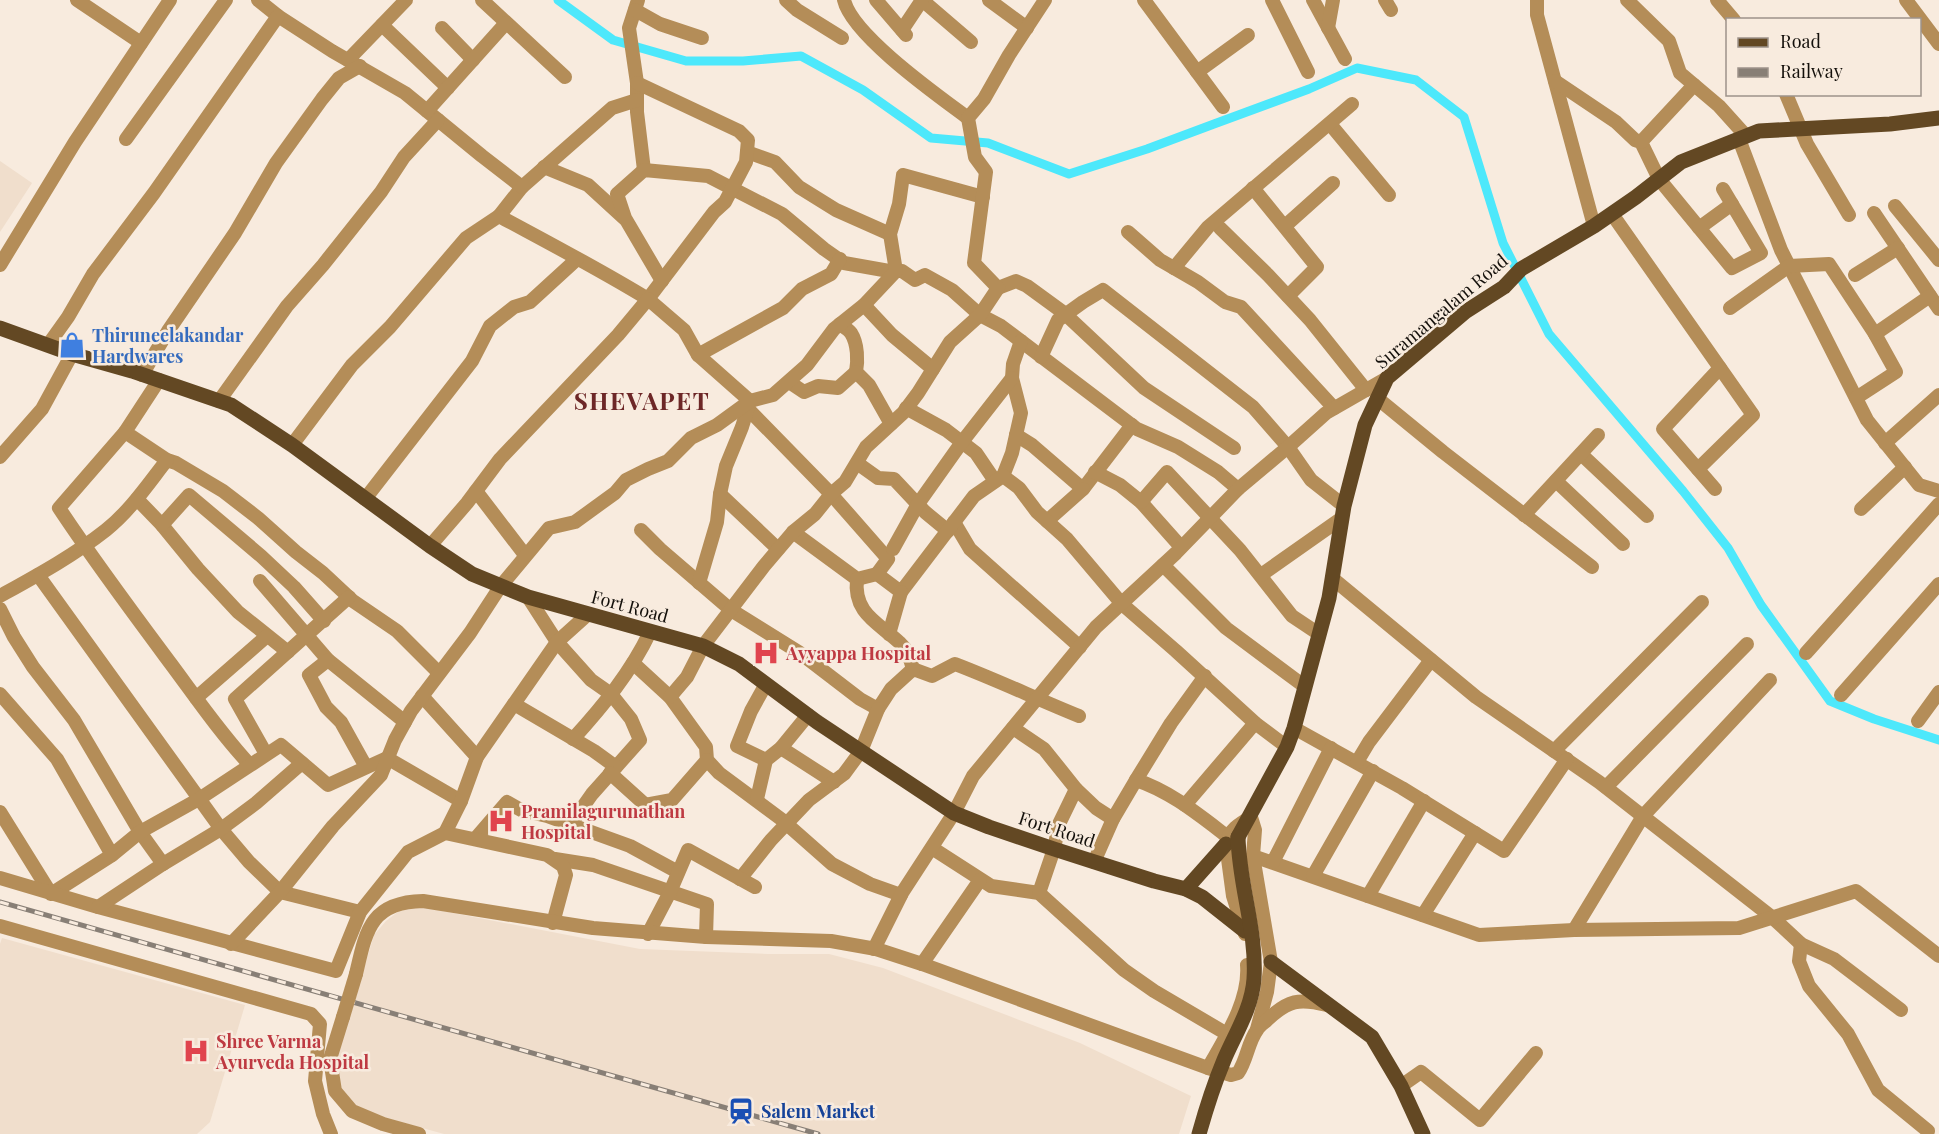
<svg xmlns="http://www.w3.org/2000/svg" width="1939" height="1134" font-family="'Playfair Display',serif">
	<rect width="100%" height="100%" fill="#f8ebde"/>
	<g fill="#f0decc">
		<path d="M0 161 32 183 0 232Z"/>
		<path d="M417 906 640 949 768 954H829L883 968 1080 1043 1191 1096 1179 1134H444L361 1111 340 1087 336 1072 337 1057 374 935 386 921 399 911Z"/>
		<path d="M2 938 245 1005 210 1122 197 1134H0V944Z"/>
	</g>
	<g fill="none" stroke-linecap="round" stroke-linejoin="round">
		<path stroke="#4de8fb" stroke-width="9" d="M558 0 613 40 686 61H743L801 56 863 90 931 138 988 143 1069 174 1147 149 1214 124 1309 89 1357 68 1416 80 1464 117 1503 243 1549 334 1683 491 1728 548 1761 605 1830 701 1874 719 1939 740"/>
		<g stroke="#b48d58" stroke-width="14">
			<path d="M77 0 141 43"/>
			<path d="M258 0 278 16 332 51 405 93 482 156 522 187 499 216"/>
			<path d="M482 0 565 77"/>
			<path d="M638 0 629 28 637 83V112L644 170"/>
			<path d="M786 0 797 10 842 38"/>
			<path d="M844 0C852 35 937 95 968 118"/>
			<path d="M876 0 906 35"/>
			<path d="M922 0 971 42"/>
			<path d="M989 0 1027 28"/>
			<path d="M1144 0 1223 107"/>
			<path d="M1272 0 1308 72"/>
			<path d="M1313 0 1345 59"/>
			<path d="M1385 0 1391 10"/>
			<path d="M1537 0V15L1594 226"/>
			<path d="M1627 0 1669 41 1680 73 1719 106 1746 136"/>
			<path d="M1717 0 1734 20"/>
			<path d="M1906 0 1939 44"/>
			<path d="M635 10 660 24 702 38"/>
			<path d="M382 25 448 88"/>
			<path d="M442 28 473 60"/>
			<path d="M1328 28 1333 0"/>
			<path d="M902 30 922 0"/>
			<path d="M348 60 406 0"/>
			<path d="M1197 72 1248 35"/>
			<path d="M1555 81 1616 122 1635 140 1641 142 1659 179 1732 268 1761 253 1723 189"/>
			<path d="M1786 94 1807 144 1849 215"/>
			<path d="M427 111 506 23"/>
			<path d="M1330 124 1389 195"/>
			<path d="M126 139 226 0"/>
			<path d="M1739 139 1781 250 1867 420 1919 485 1939 491"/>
			<path d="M1641 142 1694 85"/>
			<path d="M747 152 775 162 799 187 836 210 890 234"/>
			<path d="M544 167 588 185 624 218"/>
			<path d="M522 187 612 108 637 100"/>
			<path d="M1253 188 1317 267 1288 296"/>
			<path d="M1895 206 1939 260"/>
			<path d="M1874 213 1939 309"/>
			<path d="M1612 214 1753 415 1698 469"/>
			<path d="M1285 226 1333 183"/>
			<path d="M1220 228 1268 275 1310 320 1366 390"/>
			<path d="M1699 228 1732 204"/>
			<path d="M1128 232 1160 260 1198 282 1225 302 1241 307 1334 408"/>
			<path d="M0 265 75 142 170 0"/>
			<path d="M1174 268 1208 227 1352 104"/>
			<path d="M1855 275 1898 248"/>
			<path d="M662 281 625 218 617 194 644 170 708 176 782 214 824 249 844 263 889 271H902L915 280 925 275 952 290 980 315 1001 326 1137 429 1178 447 1218 472 1238 489"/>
			<path d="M998 288 1016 281 1027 286 1064 313 1144 388 1234 448"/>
			<path d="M864 305 892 335 933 369"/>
			<path d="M1730 308 1789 266 1829 264 1875 334 1896 372 1856 398"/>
			<path d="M840 324C844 327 849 330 851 333 858 344 858 361 856 372L869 385 891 424"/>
			<path d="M1875 334 1930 296"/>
			<path d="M48 345 68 317 93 274 154 193 278 16"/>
			<path d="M1041 357 1058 320 1083 302 1103 290 1253 407 1288 447 1311 480 1344 506"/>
			<path d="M142 375 168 331 235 233 276 163 322 99 339 78 360 66"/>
			<path d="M159 380 125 432 167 460 176 463 223 491 258 518 296 552 323 573 353 601 397 631 439 673"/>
			<path d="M789 382 804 392 818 386 838 388 856 372"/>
			<path d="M1377 398 1443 452 1592 567"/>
			<path d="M219 401 287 306 323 265 381 192 404 157 438 120"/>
			<path d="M906 408 946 430 976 453 995 481"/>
			<path d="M748 409 831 494 888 559 877 574"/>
			<path d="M125 432 59 508C94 561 133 613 171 664 197 699 221 734 250 765"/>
			<path d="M1016 435 1032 445 1083 489 1132 425"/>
			<path d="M1885 443 1939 395"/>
			<path d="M292 445 352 365 390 327 466 238 499 216C549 243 599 269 648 299L714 212 725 202 746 162 748 140 739 131 637 83"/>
			<path d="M1581 454 1647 516"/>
			<path d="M0 457 42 409 72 354"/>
			<path d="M857 463 878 478 894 479 925 512 948 531"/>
			<path d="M1095 472 1120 485 1141 502 1181 547"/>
			<path d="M1003 476 1012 453 1021 413 1012 378 1013 364 1021 341"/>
			<path d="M1556 481 1623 544"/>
			<path d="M1715 489 1663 429 1720 368"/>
			<path d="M476 491 525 555"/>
			<path d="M720 494 778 549"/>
			<path d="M137 499 162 525 198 569 238 612 288 652"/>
			<path d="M365 499 472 361 490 326 514 307 530 302 577 259"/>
			<path d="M1141 502 1167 472 1240 550 1292 616 1319 634"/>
			<path d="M1861 509 1905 467"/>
			<path d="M1524 515 1598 435"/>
			<path d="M1047 521 1083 489"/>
			<path d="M954 522 970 549 1080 647"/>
			<path d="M162 525 189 495 261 556 294 587 324 621"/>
			<path d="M641 530 660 549 731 610 800 653 860 699 878 709 891 689 913 669 932 676 955 664C997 680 1037 699 1079 716"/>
			<path d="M793 532 857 579 877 574 901 592 974 496 1003 476 1019 488 1037 512 1067 539 1122 604 1176 651 1255 723 1287 747"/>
			<path d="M430 546 467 503 500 459 618 335 648 299 684 330 698 355"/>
			<path d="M893 549 918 504 962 442 1012 378"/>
			<path d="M1163 565 1226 628 1304 686"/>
			<path d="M38 575 221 829 249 862 280 892 360 912"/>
			<path d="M1261 575 1342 518"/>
			<path d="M1332 578 1476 697 1599 782 1773 918 1801 944 1834 959 1901 1010"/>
			<path d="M857 579C853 614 879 623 900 643 908 650 910 659 913 669"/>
			<path d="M260 581 328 660 405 722"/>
			<path d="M699 583 717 522 720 494 726 466 742 427 750 401 773 395 807 365 834 329 864 305 896 271 890 234 899 204 903 175 983 197"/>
			<path d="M0 596C36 576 73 556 106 530 130 511 148 484 167 460"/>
			<path d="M528 597 557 642 591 680 611 694 631 719 640 740 592 794 570 825"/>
			<path d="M0 609 14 637 33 667 74 720 140 832 163 864"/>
			<path d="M889 634 901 592"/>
			<path d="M1806 653 1939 504"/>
			<path d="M328 660 309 675 326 707 341 722 366 767"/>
			<path d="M633 663 670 697 706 747 707 760 719 773 781 819 832 864 870 884 901 895"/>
			<path d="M766 684 751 711 737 746 766 760"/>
			<path d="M0 694 57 759 112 855"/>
			<path d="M1841 695 1939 584"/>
			<path d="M422 696 477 757"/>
			<path d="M670 697 687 677 703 646 764 566 793 532 815 514 831 494 845 482 866 447 903 413 918 393 950 342 980 315 998 288 974 263 986 172 975 157 968 118 984 99 1009 55 1045 0"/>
			<path d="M196 698 267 636"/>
			<path d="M514 704 594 751 616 767"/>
			<path d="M1918 721 1939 692"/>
			<path d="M1013 728 1044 749 1076 789 1096 808 1113 819"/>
			<path d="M1294 728 1402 788 1504 851 1567 759"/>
			<path d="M573 739C603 706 631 672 650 632"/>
			<path d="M781 748 834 782"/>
			<path d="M1554 751 1702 602"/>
			<path d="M266 754 235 699 349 597"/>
			<path d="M1357 762 1369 742 1431 660"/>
			<path d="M610 773 651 810"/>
			<path d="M1136 780 1171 723 1205 676"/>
			<path d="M1606 787 1747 644"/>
			<path d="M757 799 766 760 781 748 808 715"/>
			<path d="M645 805 672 800 707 760"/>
			<path d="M1185 805 1255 723"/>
			<path d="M0 812 51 894 112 855 140 832 199 799 281 745 328 785 387 758 461 801"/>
			<path d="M445 833 461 801 477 757 557 642 587 615"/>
			<path d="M475 839 507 802 521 810 547 816 630 846 678 872"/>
			<path d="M932 848 991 886 1039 893 1124 970 1154 991 1227 1034"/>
			<path d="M1253 856 1479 935 1574 930 1739 928 1856 891 1939 956"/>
			<path d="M555 859 593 865 707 904 706 937"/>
			<path d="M1094 862 1113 819 1136 780C1170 791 1199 815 1228 837"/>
			<path d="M1273 862 1331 748"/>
			<path d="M1313 876 1373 771"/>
			<path d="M0 878 98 907 336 971 360 912 408 852 445 833 547 855 563 866 566 875 553 923"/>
			<path d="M740 879 771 840 809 800 844 774 861 751 878 709"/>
			<path d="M1039 893 1054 849 1059 824 1076 789"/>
			<path d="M1368 896 1424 801"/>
			<path d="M98 907 163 864 221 829 256 803 302 763"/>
			<path d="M1423 915 1475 833"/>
			<path d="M0 926 311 1014 320 1024 315 1081 323 1114 331 1134"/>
			<path d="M1574 930 1643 816 1770 680"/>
			<path d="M648 934 670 892 688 850 755 887"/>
			<path d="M1245 934 1233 896 1226 844C1229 830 1239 824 1251 817L1255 830 1253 856 1271 962 1267 992 1257 1029"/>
			<path d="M231 944 280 892 333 826 381 775 395 740 411 711 470 633 500 587 549 528 575 522 615 493 626 480 648 469 668 461 691 438 717 425 750 401 698 355 783 308 802 289 831 274 840 259"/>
			<path d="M1801 944 1799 961 1809 986 1848 1034 1878 1090 1928 1131"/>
			<path d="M874 949 902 893 954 813 973 776 1096 627 1176 553 1238 489 1288 447 1326 413 1387 378"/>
			<path d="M922 964 980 880"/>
			<path d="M356 974C366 931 370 902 423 901L593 928 706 937 831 941 876 949 922 964 1208 1068 1231 1075 1238 1073C1247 1060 1248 1042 1257 1030 1259 1026 1264 1023 1267 1020 1288 1000 1299 998 1327 1005"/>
			<path d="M343 1017 330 1059 335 1091 352 1111 383 1124 419 1134"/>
			<path d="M1208 1068C1225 1038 1250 1001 1247 965"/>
			<path d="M1401 1086 1421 1072 1480 1120 1536 1053"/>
		</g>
		<g stroke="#634823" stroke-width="15">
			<path d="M0 328 72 354 132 371 231 405 292 445 430 546 472 574 528 597 703 646 739 664 817 722 954 813 989 827 1054 849 1154 881 1186 889 1202 897 1245 931"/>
			<path d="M1238 837 1287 747 1294 728 1329 598 1344 506 1365 425 1387 378 1465 312 1504 287 1521 269 1594 226 1636 197 1681 162 1759 131 1890 124 1939 118"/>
			<path d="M1186 889 1226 844"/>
			<path d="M1271 962 1372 1037 1401 1086 1423 1134"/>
		</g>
		<g stroke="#887f76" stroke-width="5">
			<path id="rail" d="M0 902 818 1134"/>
		</g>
		<use href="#rail" stroke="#f8ebde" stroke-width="3" stroke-dasharray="9" stroke-linecap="butt"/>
		<path stroke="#b48d58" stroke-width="14" d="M343 1017 356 974"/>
		<path stroke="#634823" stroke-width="15" d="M1199 1134C1206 1109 1214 1084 1224 1060 1235 1034 1252 1008 1254 979 1257 931 1239 885 1238 837"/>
	</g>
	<defs>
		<g id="shop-bare" transform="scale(2.07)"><path d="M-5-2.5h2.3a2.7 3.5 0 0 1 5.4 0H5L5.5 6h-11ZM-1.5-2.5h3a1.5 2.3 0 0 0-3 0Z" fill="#3f7fe0" stroke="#f8ebde" stroke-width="2.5" paint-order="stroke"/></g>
		<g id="hospital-bare" transform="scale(2.07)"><path d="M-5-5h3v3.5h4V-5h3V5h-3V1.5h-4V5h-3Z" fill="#e0444e" stroke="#f8ebde" stroke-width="2.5" paint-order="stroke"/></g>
		<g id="station-bare" transform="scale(2.07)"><path d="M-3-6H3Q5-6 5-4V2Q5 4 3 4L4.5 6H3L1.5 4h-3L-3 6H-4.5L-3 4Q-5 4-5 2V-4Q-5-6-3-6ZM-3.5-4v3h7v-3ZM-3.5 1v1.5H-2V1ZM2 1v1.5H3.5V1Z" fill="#1a4fb4" stroke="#f8ebde" stroke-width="2.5" paint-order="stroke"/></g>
	</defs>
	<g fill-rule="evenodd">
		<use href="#shop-bare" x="72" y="345"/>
		<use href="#hospital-bare" x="766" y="653"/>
		<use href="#hospital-bare" x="501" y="821"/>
		<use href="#hospital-bare" x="196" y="1051"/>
		<use href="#station-bare" x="741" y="1111"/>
	</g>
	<g text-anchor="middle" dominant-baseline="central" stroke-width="5" stroke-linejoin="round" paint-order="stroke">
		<g font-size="18" fill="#14100b" stroke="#f8ebde">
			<text transform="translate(1441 311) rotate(-40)">Suramangalam Road</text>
			<text transform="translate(630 606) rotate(15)">Fort Road</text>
			<text transform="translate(1057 829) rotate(18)">Fort Road</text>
		</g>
		<g font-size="18" font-weight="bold" fill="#366cbe" stroke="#f8ebde" text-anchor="start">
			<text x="92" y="335">Thiruneelakandar<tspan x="92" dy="21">Hardwares</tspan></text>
		</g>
		<g font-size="18" font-weight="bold" fill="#be3a42" stroke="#f8ebde" text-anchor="start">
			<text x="786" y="653">Ayyappa Hospital</text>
			<text x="521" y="811">Pramilagurunathan<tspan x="521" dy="21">Hospital</tspan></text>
			<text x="216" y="1041">Shree Varma<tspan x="216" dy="21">Ayurveda Hospital</tspan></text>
		</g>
		<g font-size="18" font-weight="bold" fill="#164399" stroke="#f8ebde" text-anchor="start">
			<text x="761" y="1111">Salem Market</text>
		</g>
		<g font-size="24" font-weight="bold" letter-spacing="1.5" fill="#6d2727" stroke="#f8ebde">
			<text x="642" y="400">SHEVAPET</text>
		</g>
	</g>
	<rect x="1726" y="18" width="195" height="78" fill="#f8ebde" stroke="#9d938a" stroke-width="1.5"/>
	<rect x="1738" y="38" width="30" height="9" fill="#634823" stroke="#9d938a" stroke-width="1.5"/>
	<text x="1780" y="48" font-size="18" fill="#14100b">Road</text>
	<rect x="1738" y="68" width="30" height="9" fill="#887f76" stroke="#9d938a" stroke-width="1.5"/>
	<text x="1780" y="78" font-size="18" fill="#14100b">Railway</text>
</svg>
